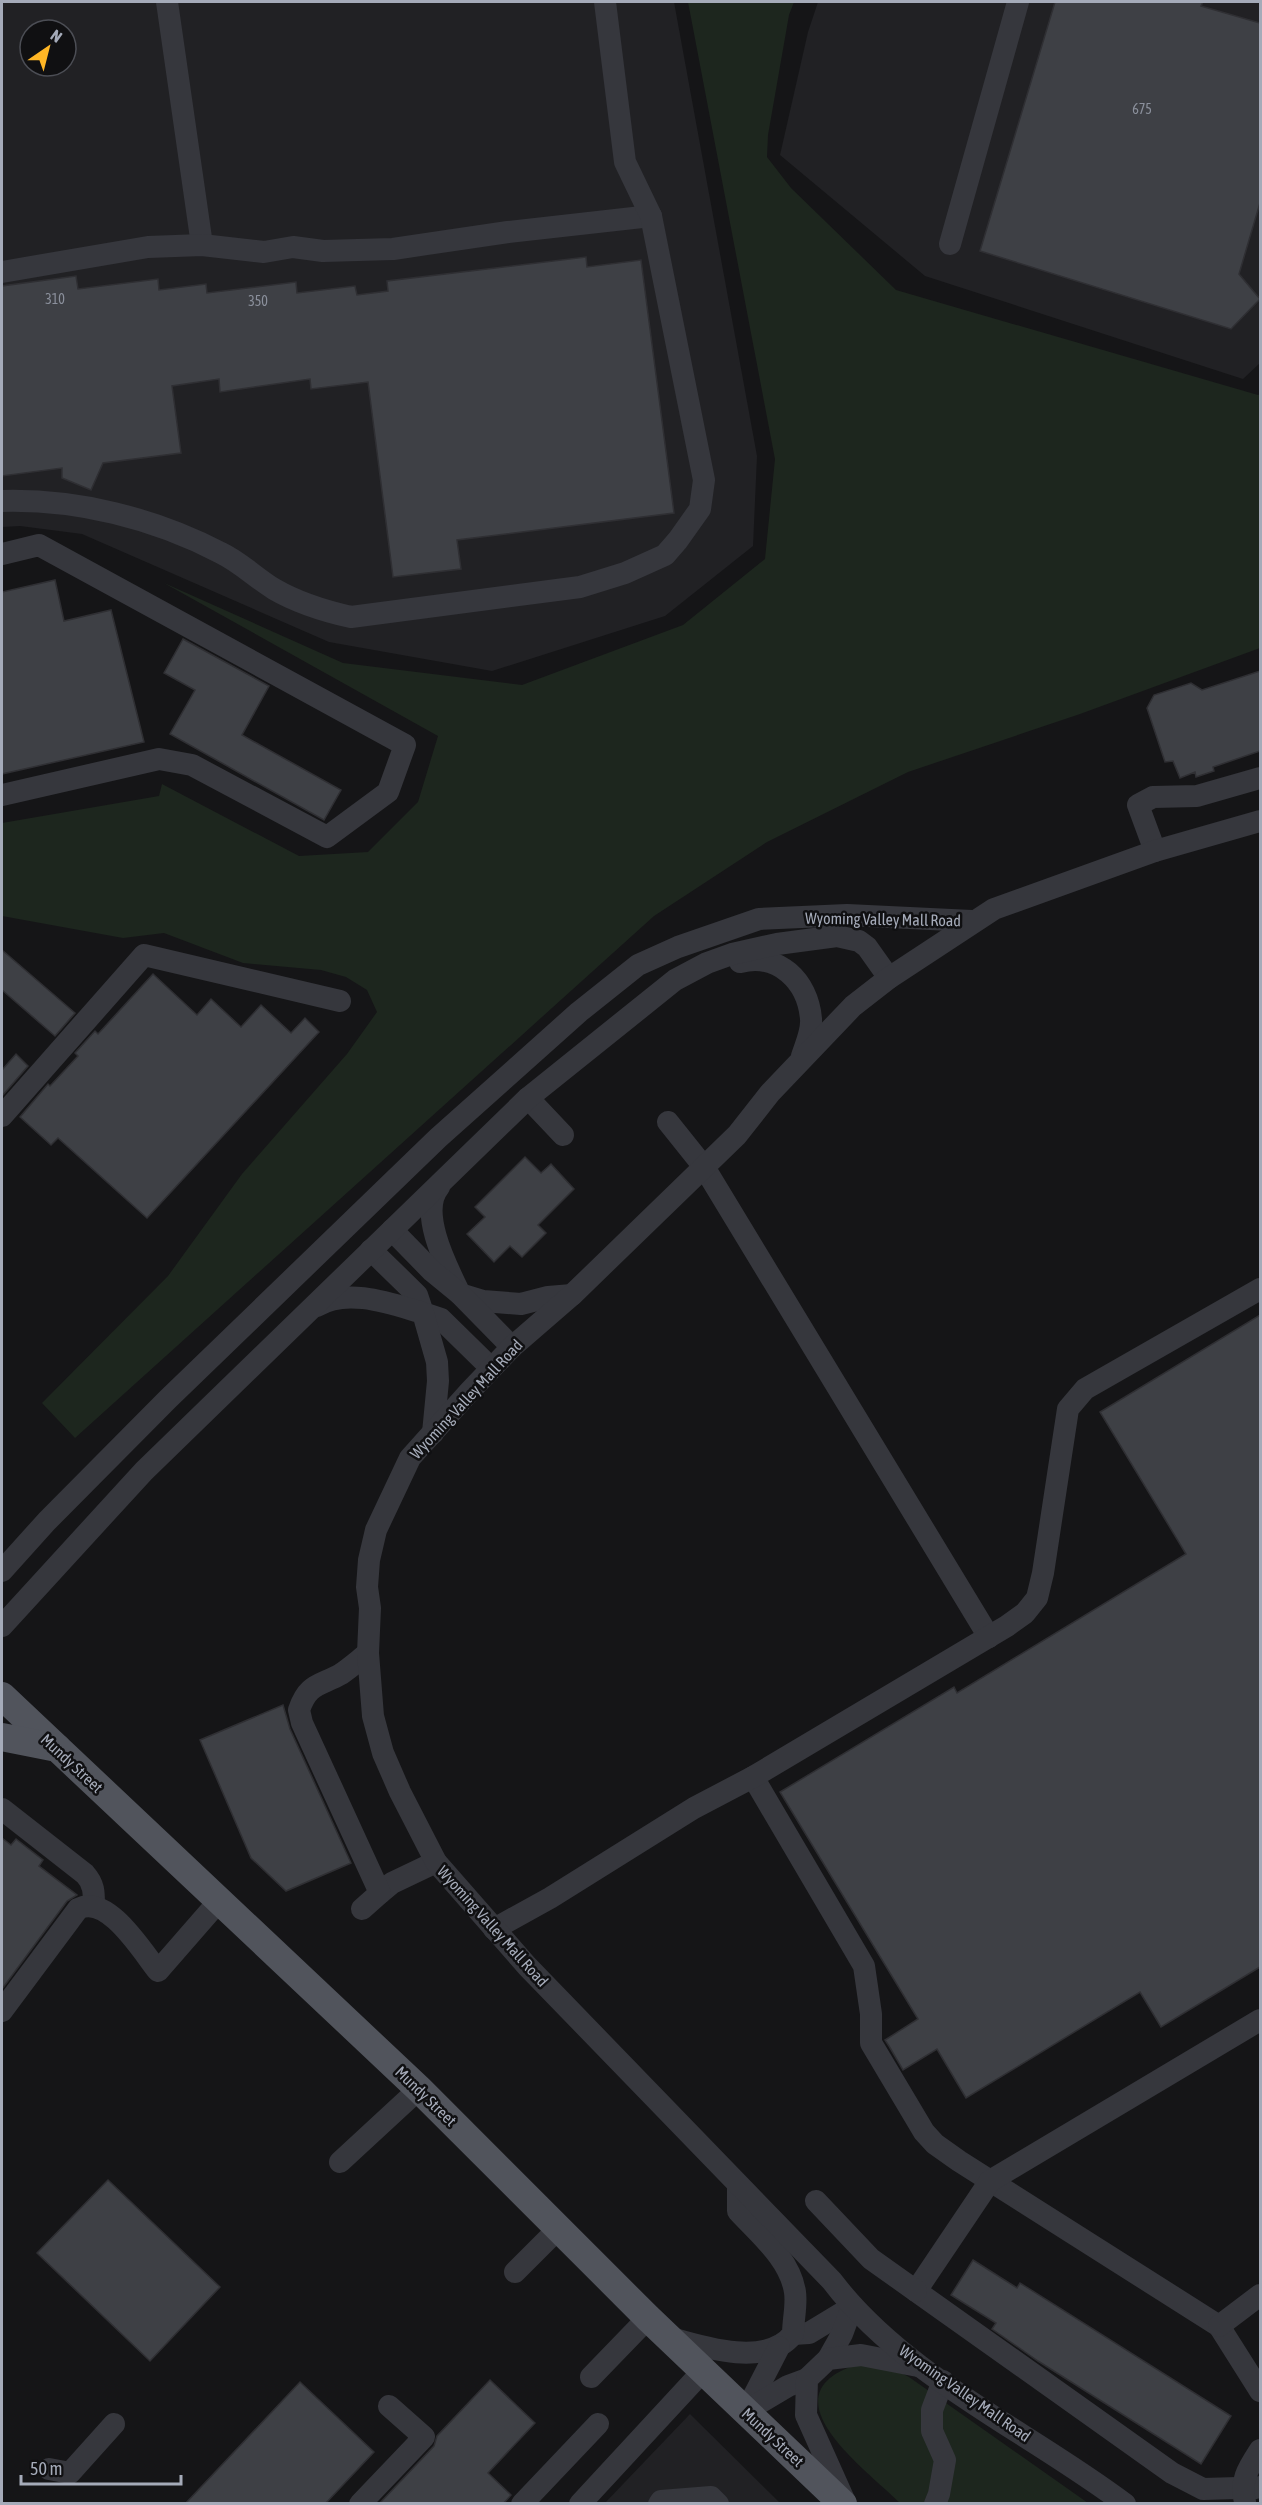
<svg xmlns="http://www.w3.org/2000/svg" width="1262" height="2505" font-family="'Asap Condensed',sans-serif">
	<rect width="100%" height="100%" fill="#151517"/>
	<g fill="#212124" fill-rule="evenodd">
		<path d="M2 2H674L757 456 753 546 665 616 492 671 329 642 82 534 20 526 2 527ZM30 30H66V66H30Z"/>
		<path d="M818 2H1260V363L1243 379 925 276 780 155 808 32Z"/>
		<path d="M690 2414 780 2503 604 2504Z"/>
	</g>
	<g fill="#1d261e">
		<path d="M688 2H794L789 15 768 135 767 157 791 188 896 290 1258 395 1260 394V648L1080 714 908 772 767 842 654 916 75 1438 42 1403 168 1276 242 1174 347 1054 377 1012 367 990 346 977 321 970 243 963 164 933 123 938 2 916V823L159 796 162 784 299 856 368 852 418 802 438 736 164 583 343 663 522 685 683 625 765 559 775 459Z"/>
		<path d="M858 2364 896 2370 909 2377 1088 2503H900C865 2468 762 2395 858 2364Z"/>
	</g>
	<g fill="#3e4045" stroke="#2f2f33" stroke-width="1.5">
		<path d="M1055 2H1203L1201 6 1260 23V203L1239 274 1260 299 1231 329 980 251Z"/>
		<path d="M586 257 587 267 641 260 674 513 457 540 461 569 393 577 368 382 311 389 310 379 220 392 219 379 172 386 181 453 103 463 91 490 62 478V468L2 476V286L76 276 78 289 158 279 159 290 206 284 207 293 296 282 297 293 355 286 357 295 388 291 387 281Z"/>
		<path d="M55 580 64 621 111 610 144 742 2 774V592Z"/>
		<path d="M183 639 269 686 242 735 341 790 324 820 170 734 195 690 164 673Z"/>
		<path d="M1260 671V751L1213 767 1214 771 1196 777 1195 772 1180 778 1173 761 1165 762 1147 708 1154 695 1191 683 1202 690Z"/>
		<path d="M2 950 75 1013 55 1036 2 990Z"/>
		<path d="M153 974 197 1015 211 999 241 1027 261 1005 291 1033 305 1018 319 1032 147 1218 58 1138 51 1145 20 1117 48 1084 50 1086 78 1056 75 1053 95 1031 98 1034Z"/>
		<path d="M16 1054 28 1066 2 1096V1070Z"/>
		<path d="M525 1157 541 1173 551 1164 574 1189 538 1225 546 1233 522 1257 510 1246 494 1262 467 1234 485 1217 475 1207Z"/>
		<path d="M1260 1315V1967L1161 2027 1140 1992 966 2098 937 2049 903 2070 889 2046 885 2040 918 2019 780 1792 954 1687 957 1693 1186 1554 1100 1412Z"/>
		<path d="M283 1705 290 1729 351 1863 286 1891 251 1858 200 1740Z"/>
		<path d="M2 1838 11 1845 16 1839 43 1860 39 1866 77 1895 67 1901 2 1989Z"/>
		<path d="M108 2180 220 2287 150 2361 37 2253Z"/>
		<path d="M973 2260 1017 2288 1020 2283 1231 2416 1201 2464 1038 2361 992 2329 996 2323 951 2295Z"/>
		<path d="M490 2380 535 2423 488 2473 511 2495 503 2504H379L434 2446 437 2436Z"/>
		<path d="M300 2382 374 2452 325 2504H185Z"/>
	</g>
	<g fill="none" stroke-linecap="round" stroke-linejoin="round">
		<g stroke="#36373d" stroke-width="22">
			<path d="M167 2 202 245"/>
			<path d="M950 244 1018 2"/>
			<path d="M2 272 148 247 202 245 264 252 293 247 323 251 393 249 508 232 651 216"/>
			<path d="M2 501C77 499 154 518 221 553 240 562 256 578 274 589 298 603 324 611 351 617L580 587 625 573 665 555 678 540 700 509 704 480 651 216 625 162 605 2"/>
			<path d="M2 554 39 545 405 745 388 792 327 837 192 765 159 759 2 795"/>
			<path d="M1155 851 1138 805 1153 797 1197 796 1260 778"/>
			<path d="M740 962C778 952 808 981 811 1019 812 1031 806 1044 802 1056"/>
			<path d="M528 1098 563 1135"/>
			<path d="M2 1116 144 955 340 1001"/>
			<path d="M668 1122 704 1167 989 1637"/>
			<path d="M439 1187C418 1212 447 1267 460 1294L483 1301 521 1304 548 1297 572 1295"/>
			<path d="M392 1230 432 1271 460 1294 512 1347"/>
			<path d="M371 1250 417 1295 423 1313 441 1319 491 1368"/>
			<path d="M317 1306C347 1287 392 1304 423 1313L437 1362 438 1381 433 1433"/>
			<path d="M2 1571 47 1521 168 1399 438 1138 579 1012 638 965 678 947 759 919 847 915 972 921"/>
			<path d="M2 1626 144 1471 528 1098 675 980 707 963 732 954 777 944 837 936 859 941 867 947 889 978"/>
			<path d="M753 1777 864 1966 871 2014V2043L924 2132 935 2144 959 2161 1219 2326 1260 2391"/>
			<path d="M2 1809 85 1874C94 1884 94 1892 94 1906"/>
			<path d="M380 1893 392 1883 436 1862"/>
			<path d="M362 1909 380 1893 302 1723 299 1710C308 1683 320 1686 341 1674 350 1668 359 1660 368 1653"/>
			<path d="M494 1929 550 1898 694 1808 753 1777 1007 1626 1025 1613 1037 1598 1043 1573 1068 1409 1085 1389 1260 1289"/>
			<path d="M2 2011 78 1909C107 1893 142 1951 158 1971L219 1901"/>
			<path d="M1260 2020 990 2181 916 2291 1172 2473 1203 2489 1238 2488 1242 2491 1260 2487"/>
			<path d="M340 2162 419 2089"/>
			<path d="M816 2201 871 2259 916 2291"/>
			<path d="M515 2272 559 2228"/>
			<path d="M1219 2326 1260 2295"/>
			<path d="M793 2334 809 2333 852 2307"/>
			<path d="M668 2337C702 2347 767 2368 793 2334 793 2320 797 2305 795 2292 790 2259 759 2234 738 2211V2185"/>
			<path d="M828 2359 842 2334 852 2307"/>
			<path d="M591 2377 648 2318"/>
			<path d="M746 2411 779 2347"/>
			<path d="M746 2411 788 2386 807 2379"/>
			<path d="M49 2469 70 2473 114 2424"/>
			<path d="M845 2502 806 2415 807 2379 828 2359 861 2355 918 2366"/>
			<path d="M1245 2502C1239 2481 1249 2467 1260 2450"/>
			<path d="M360 2504 424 2437 389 2406"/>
			<path d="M522 2504 598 2424"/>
			<path d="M580 2504 703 2371"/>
			<path d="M659 2504 661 2501 711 2497 718 2504"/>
			<path d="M935 2504 939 2494 945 2460 932 2431V2410L943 2381"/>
			<path d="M1125 2504C1030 2432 905 2377 832 2281L527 1966 436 1862 400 1792 383 1753 373 1716 368 1653 370 1608 367 1587 369 1560 376 1530 410 1458 470 1391 512 1347 572 1295 737 1135 770 1093 853 1006 889 978 994 909 1155 851 1260 821"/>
		</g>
		<g stroke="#51545c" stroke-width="28">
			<path d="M2 1696 419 2089 648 2318 843 2504"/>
			<path d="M2 1737 57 1748"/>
		</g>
	</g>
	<g text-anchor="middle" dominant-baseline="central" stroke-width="5" stroke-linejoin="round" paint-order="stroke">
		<g font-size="14" fill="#8b909c">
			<text x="1142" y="109">675</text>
			<text x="55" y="299">310</text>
			<text x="258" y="301">350</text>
		</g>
		<g font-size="16" fill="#a5abb9" stroke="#101012">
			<text transform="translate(883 919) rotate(1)">Wyoming Valley Mall Road</text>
			<text transform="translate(466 1399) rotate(-47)">Wyoming Valley Mall Road</text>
			<text transform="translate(72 1763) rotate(43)">Mundy Street</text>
			<text transform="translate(493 1926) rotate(48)">Wyoming Valley Mall Road</text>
			<text transform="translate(426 2096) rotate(44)">Mundy Street</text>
			<text transform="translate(965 2393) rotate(35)">Wyoming Valley Mall Road</text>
			<text transform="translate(773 2437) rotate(43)">Mundy Street</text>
		</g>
	</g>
	<rect width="1262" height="2505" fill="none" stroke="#a5abb9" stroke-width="6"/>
	<g transform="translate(48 48) rotate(35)"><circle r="28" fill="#101012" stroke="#4c4e55" stroke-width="1.5"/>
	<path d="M0-4.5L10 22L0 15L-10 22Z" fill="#ffb625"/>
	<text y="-9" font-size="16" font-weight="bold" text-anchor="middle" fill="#a5abb9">N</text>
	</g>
	<path d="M21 2475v9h160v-9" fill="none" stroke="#a5abb9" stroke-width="3"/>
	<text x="30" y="2475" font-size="18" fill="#a5abb9" stroke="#101012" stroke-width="4.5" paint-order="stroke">50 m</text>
</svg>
